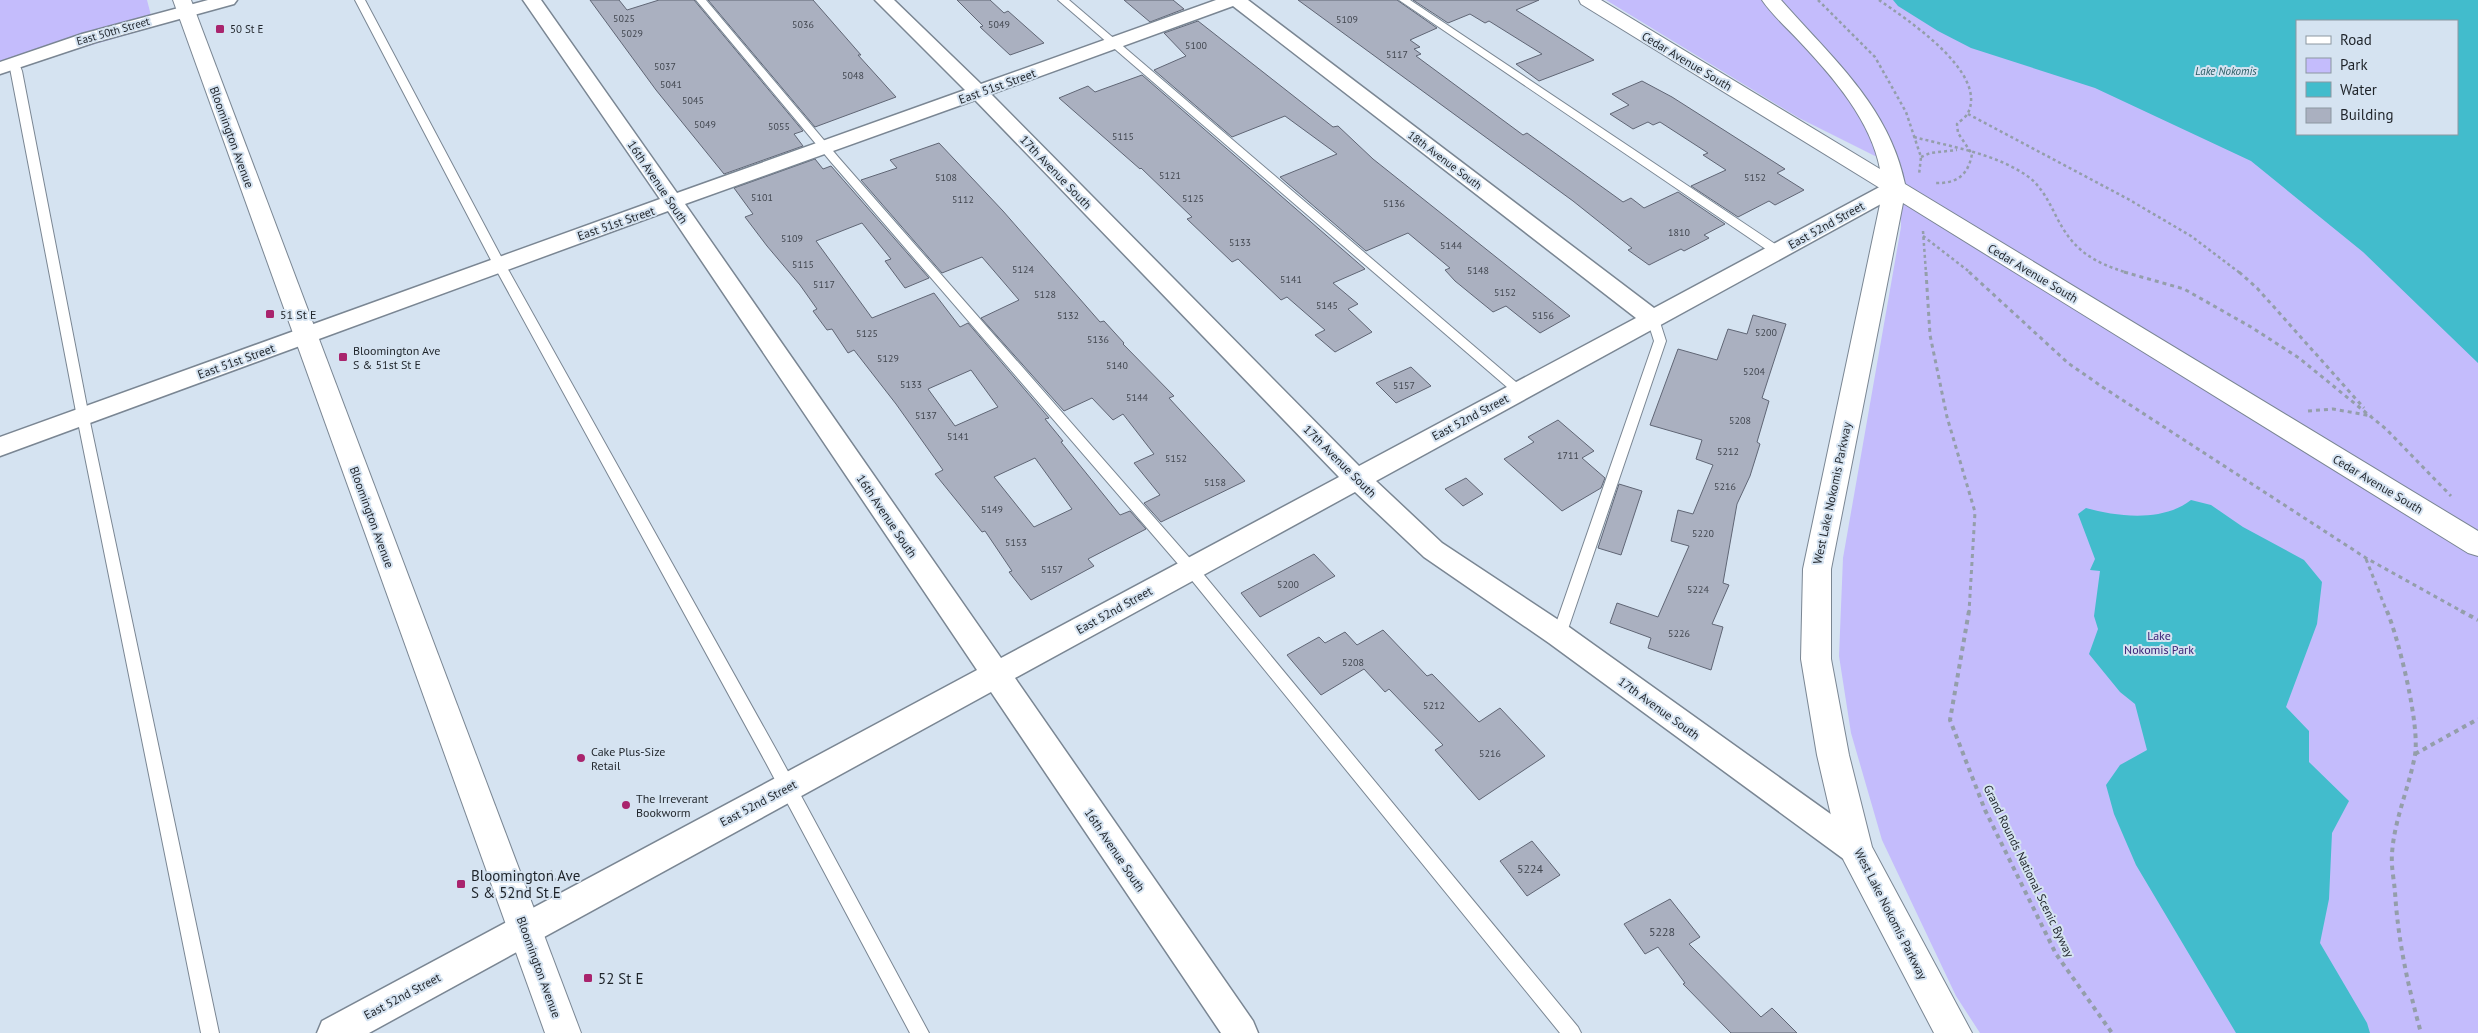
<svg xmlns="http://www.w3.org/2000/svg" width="2478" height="1033" font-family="'PT Sans',sans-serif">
	<rect width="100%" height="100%" fill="#d5e3f1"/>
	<g fill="#c4bcfc" fill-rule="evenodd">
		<path d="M0 0H147L154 27 26 64 0 74Z"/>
		<path d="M1606 0H2478V1033H1980L1956 996 1882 840 1851 733 1839 656 1843 558 1901 227V169L1799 118ZM2297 21H2457V134H2297Z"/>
	</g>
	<g fill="#42bccc" fill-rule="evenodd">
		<path d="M1893 0H2478V363L2363 252 2251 161 2095 88 1971 48 1938 31 1898 6ZM2457 21V134H2297V21Z"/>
		<path d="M2191 500 2211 505 2243 527 2304 560 2322 582 2317 624 2286 707 2309 731V762L2349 801 2332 833 2329 899 2320 943 2367 1023 2370 1033H2236L2136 865 2114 814 2106 785 2120 765 2147 750 2135 704 2120 692 2089 654 2098 629 2094 616 2100 571 2090 570 2095 559 2078 514 2086 508C2118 517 2163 522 2191 500Z"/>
	</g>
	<g fill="#aab0c0" stroke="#606675" fill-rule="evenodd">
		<path d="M590 0H619L627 10 659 0H694L803 131 794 134 803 146 724 174 656 90Z"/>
		<path d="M708 0H813L861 55H858L896 97 815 127Z"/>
		<path d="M957 0H990L1004 13 1008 11 1044 43 1010 55 980 27 983 26Z"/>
		<path d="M1124 0H1173L1184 9 1150 22Z"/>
		<path d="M1298 0H1397L1437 28 1410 40 1420 47 1414 49 1421 54 1416 56 1523 135 1527 133 1623 202 1631 198 1644 208 1678 192 1725 224 1704 235 1709 238 1684 251 1681 249 1649 265 1628 250 1632 248 1573 201Z"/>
		<path d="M1413 0H1539L1516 10 1594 60 1539 81 1516 64 1542 54 1489 21 1485 23 1470 14 1448 23Z"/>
		<path d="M1198 21 1333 127 1338 126 1373 159 1570 316 1540 333 1506 306 1493 312 1455 281 1445 270 1450 268 1408 233 1366 251 1280 177 1337 154 1285 116 1232 137 1154 70 1186 56 1164 33Z"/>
		<path d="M1142 75 1365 269 1333 283 1358 304 1348 309 1372 332 1335 352 1315 335 1325 330 1287 297 1281 300 1238 259 1232 262 1187 219 1192 217 1141 168 1140 169 1059 98 1088 86 1095 92Z"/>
		<path d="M1642 81 1672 97 1785 169 1777 173 1804 190 1775 205 1769 201 1738 217 1691 186 1726 170 1703 155 1708 153 1660 122 1653 125 1648 122 1633 129 1610 114 1629 105 1612 94Z"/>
		<path d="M939 143 1003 211 1100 322 1104 321 1124 343 1123 344 1174 396 1169 398 1245 481 1161 522 1144 503 1160 495 1134 463 1154 454 1123 414 1113 420 1092 398 1064 411 981 318 1019 300 982 257 942 273 861 180 897 168 890 160Z"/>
		<path d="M815 159 823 169 831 166 929 278 905 288 885 261 891 259 862 223 816 241 872 318 934 293 960 327 968 323 1049 418 1045 419 1063 441 1061 442 1120 515 1130 511 1146 529 1088 559 1094 566 1031 600 1009 572 1012 571 985 531 982 532 935 474 943 470 896 404 854 350 848 353 832 329 827 330 813 311 817 309 800 285 767 246 745 217 753 214 734 188ZM971 370 998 407 955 426 928 389ZM1035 458 1072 509 1034 527 994 477Z"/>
		<path d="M1753 315 1786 324 1762 398 1769 401 1757 442 1760 444 1750 476 1737 504 1723 583 1729 585 1712 624 1723 627 1711 670 1648 648 1651 638 1610 623 1617 603 1658 617 1689 546 1671 541 1678 510 1693 514 1713 465 1696 459 1702 440 1650 425 1678 349 1717 360 1728 329 1747 334Z"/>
		<path d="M1411 367 1431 386 1396 403 1376 383Z"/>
		<path d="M1558 420 1594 451 1582 458 1605 478 1601 488 1562 511 1504 459 1534 442 1528 437Z"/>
		<path d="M1466 478 1483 494 1463 506 1445 489Z"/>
		<path d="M1619 484 1642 491 1621 555 1598 548Z"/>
		<path d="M1314 554 1335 576 1260 617 1241 593Z"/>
		<path d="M1383 630 1427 676 1432 674 1479 722 1500 708 1545 756 1479 800 1435 750 1443 745 1389 689 1385 692 1364 669 1321 695 1287 655 1319 637 1325 643 1345 632 1357 645Z"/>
		<path d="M1532 841 1560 875 1527 896 1500 861Z"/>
		<path d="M1670 899 1700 937 1689 944 1761 1017 1772 1008 1797 1033H1731L1683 984 1685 983 1658 947 1645 954 1624 924Z"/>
	</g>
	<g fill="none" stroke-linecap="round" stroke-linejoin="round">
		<g stroke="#7a8693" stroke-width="2">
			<g id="lane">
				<path d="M355 0H365L505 264 778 753 929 1033H910L766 763 493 264Z"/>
				<path d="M696 0H706L839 158 1195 564 1578 1027 1581 1033H1560L1185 572 831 162Z"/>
				<path d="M1058 0H1069L1523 388 1525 391 1523 394H1515Z"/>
				<path d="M1399 0H1410L1781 248V254H1773Z"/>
				<path d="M14 60 18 61 22 71 89 417 219 1033H201L77 417 9 63Z"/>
				<path d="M1653 315 1659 319 1666 341 1566 635 1564 639 1559 641 1554 639 1552 635 1654 341 1647 319Z"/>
			</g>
		</g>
		<g stroke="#7a8693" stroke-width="3">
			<g id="street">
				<path d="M208 0H237L234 4 96 42 0 74V62L82 34Z"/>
				<path d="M523 0H541L677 193 965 90 875 0H894L981 84 1216 0H1248L1654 308 1887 183 1894 182 1901 183 1904 188 1901 193 1376 481 1442 543 1569 627 1867 840 1872 850 1867 860 1856 865 1845 860 1549 643 1424 557 1355 492 1015 678 1253 1021 1258 1033H1221L991 692 369 1033H317L322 1021 977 670 668 211 0 456V437L660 199ZM1233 6 1636 318 1359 466 991 94ZM975 100 1339 477 1001 658 685 204Z"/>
			</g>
		</g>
		<g stroke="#7a8693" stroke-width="2">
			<g id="secondary">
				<path d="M173 0H191L581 1033H545Z"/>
				<path d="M1579 0H1601L1880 169C1871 121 1833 77 1801 43 1788 29 1773 16 1762 0H1781C1831 57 1889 106 1905 184L2478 531V556L2468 553 1903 203 1831 569V659L1849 755 1872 847 1972 1033H1934L1844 861 1839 850 1817 755 1801 659 1803 569 1883 190 1581 4Z"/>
			</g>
		</g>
		<g stroke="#949eaa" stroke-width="2.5" stroke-dasharray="3 3" stroke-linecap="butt">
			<path d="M1818 0 1875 57 1906 112 1921 157 1919 175"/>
			<path d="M1879 0C1906 19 1988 72 1968 113 1966 117 1960 121 1957 124L1958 133 1972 154C1968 176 1956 184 1934 183"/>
			<path d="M1968 114 2128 199 2191 236 2240 273"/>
			<path d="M1914 137C1952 147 1998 154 2030 178 2042 188 2049 202 2056 216 2073 250 2092 262 2128 273"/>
			<path d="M1921 157 1930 153 1957 150"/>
			<path d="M1923 231 1926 273"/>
			<path d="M1923 236 1971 273"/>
		</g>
		<g stroke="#949eaa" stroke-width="3" stroke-dasharray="4 4" stroke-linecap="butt">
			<path d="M1926 272 1930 335 1947 417 1975 512 1969 612"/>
			<path d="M1969 272 2068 363 2104 388 2366 558 2463 612"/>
			<path d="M2124 272 2184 289 2251 327 2299 358 2386 429 2451 496"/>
			<path d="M2239 272 2257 288 2364 408"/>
			<path d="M2308 411 2333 409 2372 416"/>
			<path d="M2366 559 2387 612"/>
		</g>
		<g stroke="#949eaa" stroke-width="4" stroke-dasharray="4.5 4.5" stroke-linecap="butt">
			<path d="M1969 611 1950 720 1985 810 2056 954 2112 1033"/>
			<path d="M2387 611C2399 640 2420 725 2415 755 2409 788 2394 820 2392 854 2391 866 2394 880 2395 892 2398 941 2408 986 2421 1033"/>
			<path d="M2461 611 2478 620"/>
			<path d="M2415 754 2478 719"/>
			<path d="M550 871 555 881"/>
		</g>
		<use href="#lane" fill="#fff" fill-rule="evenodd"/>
		<use href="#street" fill="#fff" fill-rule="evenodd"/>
		<use href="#secondary" fill="#fff" fill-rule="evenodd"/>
	</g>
	<g fill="#a9246d" stroke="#d5e3f1" stroke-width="2">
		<rect x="215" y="24" width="10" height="10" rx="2.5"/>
		<rect x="265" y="309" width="10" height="10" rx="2.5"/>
		<rect x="338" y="352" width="10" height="10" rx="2.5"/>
		<circle cx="581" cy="758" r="5"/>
		<circle cx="626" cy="805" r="5"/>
		<rect x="456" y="879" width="10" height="10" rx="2.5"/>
		<rect x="583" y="973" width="10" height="10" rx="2.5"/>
	</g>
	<g text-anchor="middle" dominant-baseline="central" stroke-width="4" stroke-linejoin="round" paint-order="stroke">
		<g font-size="10" fill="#424750">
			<text x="624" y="18">5025</text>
			<text x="1347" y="19">5109</text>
			<text x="803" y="24">5036</text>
			<text x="999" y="24">5049</text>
			<text x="632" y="33">5029</text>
			<text x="1196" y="45">5100</text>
			<text x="1397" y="54">5117</text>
			<text x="665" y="66">5037</text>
			<text x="853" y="75">5048</text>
			<text x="671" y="84">5041</text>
			<text x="693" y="100">5045</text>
			<text x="705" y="124">5049</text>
			<text x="779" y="126">5055</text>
			<text x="1123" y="136">5115</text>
			<text x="1170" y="175">5121</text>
			<text x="946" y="177">5108</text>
			<text x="1755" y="177">5152</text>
			<text x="762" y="197">5101</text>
			<text x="1193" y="198">5125</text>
			<text x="963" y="199">5112</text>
			<text x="1394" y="203">5136</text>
			<text x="1679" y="232">1810</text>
			<text x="792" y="238">5109</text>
			<text x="1240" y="242">5133</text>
			<text x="1451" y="245">5144</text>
			<text x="803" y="264">5115</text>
			<text x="1023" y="269">5124</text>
			<text x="1478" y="270">5148</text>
			<text x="1291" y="279">5141</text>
			<text x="824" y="284">5117</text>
			<text x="1505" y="292">5152</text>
			<text x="1045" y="294">5128</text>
			<text x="1327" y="305">5145</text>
			<text x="1068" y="315">5132</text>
			<text x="1543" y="315">5156</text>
			<text x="1766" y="332">5200</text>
			<text x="867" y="333">5125</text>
			<text x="1098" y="339">5136</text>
			<text x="888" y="358">5129</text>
			<text x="1117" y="365">5140</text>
			<text x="1754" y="371">5204</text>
			<text x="911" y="384">5133</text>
			<text x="1404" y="385">5157</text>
			<text x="1137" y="397">5144</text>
			<text x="926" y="415">5137</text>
			<text x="1740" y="420">5208</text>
			<text x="958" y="436">5141</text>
			<text x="1728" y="451">5212</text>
			<text x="1568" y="455">1711</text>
			<text x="1176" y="458">5152</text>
			<text x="1215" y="482">5158</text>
			<text x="1725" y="486">5216</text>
			<text x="992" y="509">5149</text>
			<text x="1703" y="533">5220</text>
			<text x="1016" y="542">5153</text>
			<text x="1052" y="569">5157</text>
			<text x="1288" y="584">5200</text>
			<text x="1698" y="589">5224</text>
			<text x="1679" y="633">5226</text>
			<text x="1353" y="662">5208</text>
			<text x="1434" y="705">5212</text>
			<text x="1490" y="753">5216</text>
		</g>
		<g font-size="11" fill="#1f242a" stroke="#d5e3f1" text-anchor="start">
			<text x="230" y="29">50 St E</text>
		</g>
		<g font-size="11" fill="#1f242a" stroke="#d5e3f1">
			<text transform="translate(113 31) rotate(-16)">East 50th Street</text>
			<text transform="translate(1445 160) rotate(37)">18th Avenue South</text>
		</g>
		<g font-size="11" font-style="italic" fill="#2a5c63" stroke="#d5e3f1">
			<text x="2226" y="71">Lake Nokomis</text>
		</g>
		<g font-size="12" fill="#1f242a" stroke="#d5e3f1">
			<text transform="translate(1687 61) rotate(31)">Cedar Avenue South</text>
			<text transform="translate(997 86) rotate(-20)">East 51st Street</text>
			<text transform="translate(232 137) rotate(70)">Bloomington Avenue</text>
			<text transform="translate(1056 172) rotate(46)">17th Avenue South</text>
			<text transform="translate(658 182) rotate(56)">16th Avenue South</text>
			<text transform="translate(616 223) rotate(-19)">East 51st Street</text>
			<text transform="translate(1826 225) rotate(-29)">East 52nd Street</text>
			<text transform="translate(2033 273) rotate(31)">Cedar Avenue South</text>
			<text transform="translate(236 361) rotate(-20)">East 51st Street</text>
			<text transform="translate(1470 417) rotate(-28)">East 52nd Street</text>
			<text transform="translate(1340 461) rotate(45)">17th Avenue South</text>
			<text transform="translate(2378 484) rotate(31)">Cedar Avenue South</text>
			<text transform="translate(1832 493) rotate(-78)">West Lake Nokomis Parkway</text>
			<text transform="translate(887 516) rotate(56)">16th Avenue South</text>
			<text transform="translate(372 517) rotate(70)">Bloomington Avenue</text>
			<text transform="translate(1114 610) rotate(-29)">East 52nd Street</text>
			<text transform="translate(1659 708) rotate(36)">17th Avenue South</text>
			<text transform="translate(758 803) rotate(-28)">East 52nd Street</text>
			<text transform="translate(1115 850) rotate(56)">16th Avenue South</text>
			<text transform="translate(2029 871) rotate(64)">Grand Rounds National Scenic Byway</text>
			<text transform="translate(1891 914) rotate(63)">West Lake Nokomis Parkway</text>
			<text transform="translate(539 967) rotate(70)">Bloomington Avenue</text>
			<text transform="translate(402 996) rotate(-28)">East 52nd Street</text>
		</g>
		<g font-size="12" fill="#1f242a" stroke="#d5e3f1" text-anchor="start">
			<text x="280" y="314">51 St E</text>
			<text x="353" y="350">Bloomington Ave<tspan x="353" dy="14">S &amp; 51st St E</tspan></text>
			<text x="591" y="751">Cake Plus-Size<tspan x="591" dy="14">Retail</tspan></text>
			<text x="636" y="798">The Irreverant<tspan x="636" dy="14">Bookworm</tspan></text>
		</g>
		<g font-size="12" fill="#381e74" stroke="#d5e3f1">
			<text x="2159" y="635">Lake<tspan x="2159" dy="14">Nokomis Park</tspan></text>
		</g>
		<g font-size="12" fill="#424750">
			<text x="1530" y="868">5224</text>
			<text x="1662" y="931">5228</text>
		</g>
		<g font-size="15" fill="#1f242a" stroke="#d5e3f1" text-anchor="start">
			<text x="471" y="875">Bloomington Ave<tspan x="471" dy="17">S &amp; 52nd St E</tspan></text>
			<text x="598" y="978">52 St E</text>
		</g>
	</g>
	<rect x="2296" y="20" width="162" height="115" fill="#d5e3f1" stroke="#8c97a1"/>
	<rect x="2306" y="36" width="25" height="8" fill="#ffffff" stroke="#8c97a1"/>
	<text x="2340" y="45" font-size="15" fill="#1f242a">Road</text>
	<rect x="2306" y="58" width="25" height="15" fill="#c4bcfc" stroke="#8c97a1"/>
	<text x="2340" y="70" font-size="15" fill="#1f242a">Park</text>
	<rect x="2306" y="82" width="25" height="15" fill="#42bccc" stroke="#8c97a1"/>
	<text x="2340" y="95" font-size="15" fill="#1f242a">Water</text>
	<rect x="2306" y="108" width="25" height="15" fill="#aab0c0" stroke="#8c97a1"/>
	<text x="2340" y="120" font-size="15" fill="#1f242a">Building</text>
</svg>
